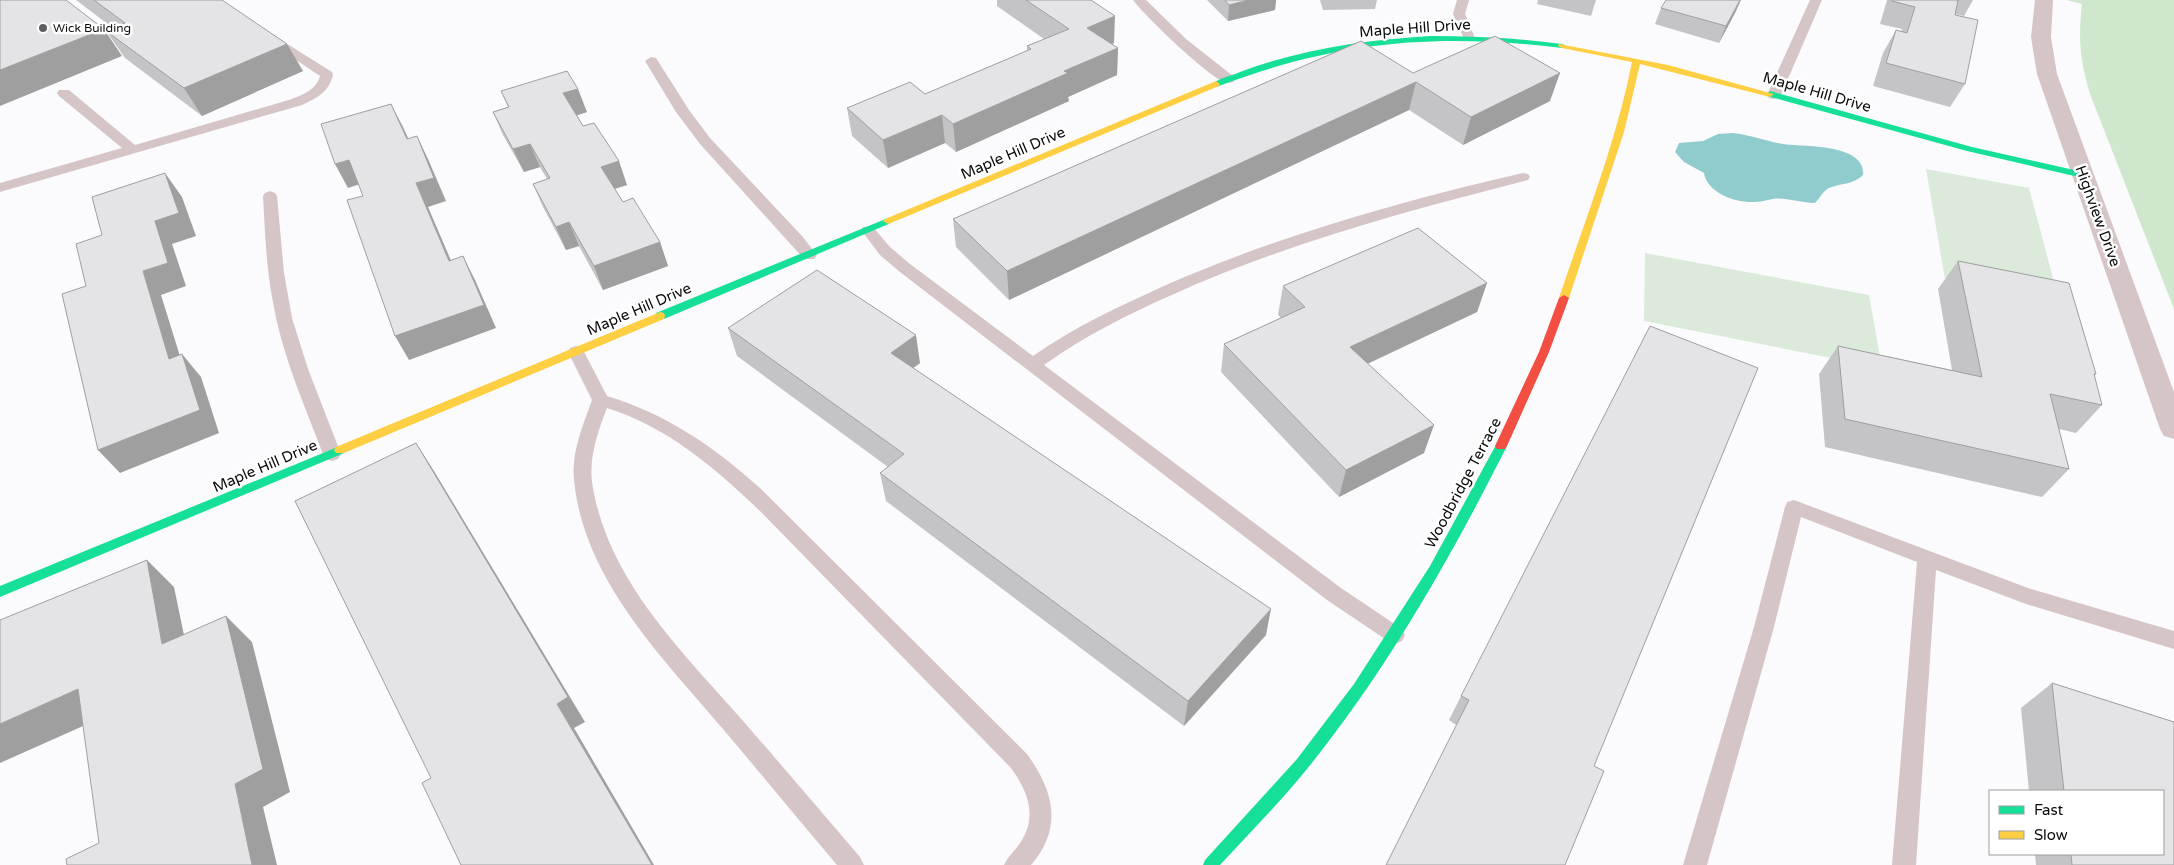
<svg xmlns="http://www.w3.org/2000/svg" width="2174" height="865" font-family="'Varela Round',sans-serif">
	<rect width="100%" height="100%" fill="#fbfbfd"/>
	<g fill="#dbeada">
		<path d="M1926 169 2029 188 2061 308 1946 285Z"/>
		<path d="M1645 253 1869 295 1882 368 1644 321Z"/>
	</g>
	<path fill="#cee7cd" d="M2067 0H2174V309L2090 94C2080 60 2078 40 2082 4Z"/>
	<path fill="#90cbce" d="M1733 133C1750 135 1766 141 1783 144 1802 147 1866 143 1863 175 1853 185 1841 183 1829 188 1823 191 1820 198 1815 203 1801 203 1785 197 1773 199 1766 200 1760 202 1754 202 1736 203 1707 193 1704 173L1684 162 1675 152 1679 143 1703 141 1718 134Z"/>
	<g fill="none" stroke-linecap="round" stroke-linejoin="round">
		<g fill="#d5c5c7" fill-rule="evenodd">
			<path d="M1133 0H1146L1186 39 1233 76 1235 79 1233 82C1229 83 1229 83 1225 82 1208 77 1145 16 1133 0Z"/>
			<path d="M1457 0H1469L1465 14 1475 38 1473 41H1465L1453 14Z"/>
			<path d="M1810 0H1822L1781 95 1774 99 1769 98 1767 95Z"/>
			<path d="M273 35 332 72 333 75C329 92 317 98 302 105L0 192V183L122 148 59 96 57 93 59 90H69L135 145 292 99C304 94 316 90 320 76L269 42 267 39 269 36Z"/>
			<path d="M651 57 656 58 689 110 710 138 802 236 817 255 814 259H804L700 144 676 112 645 61Z"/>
			<path d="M1523 173 1528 174 1530 177 1528 180C1407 211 1288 243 1174 294 1129 314 1084 336 1044 365L1341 588 1402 629 1405 635 1402 641 1395 644 1388 641 1327 600 900 272 880 255 861 230 863 227H873L890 247 910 264 1033 356C1074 327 1120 306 1166 285 1281 235 1401 201 1523 173Z"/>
			<path d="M270 191 275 193 277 196 284 273 292 318 308 369 341 454 338 459 332 461 326 459 323 454C304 404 282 355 273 302 266 267 265 231 263 196L265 193Z"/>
			<path d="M576 346 582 348 607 396C667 414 714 447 760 488L1027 754C1053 790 1064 827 1031 865H1004C1008 856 1015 851 1020 843 1038 817 1028 791 1011 768L761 512C716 469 668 427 607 408 598 431 589 457 592 482 606 576 676 645 736 713 778 761 819 809 860 857L864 865H837C799 820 761 774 723 729 662 657 584 580 574 480 571 453 583 425 592 400L568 352 570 348Z"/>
			<path d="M1794 500 2028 588 2174 631V649L2026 604 1936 570 1916 865H1892L1917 562 1801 517 1774 627 1707 865H1683L1754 627 1785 507 1787 502Z"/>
		</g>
		<path fill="#d5c5c7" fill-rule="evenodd" d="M2035 0H2053L2051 37 2057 74 2174 392V439L2164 436 2160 429 2037 74 2031 37Z"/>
		<g fill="#16e098" fill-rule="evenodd">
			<path d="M1430 36C1475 36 1518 38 1562 44L1566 46 1562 48C1436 33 1338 41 1219 86L1216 87 1212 84C1219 78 1231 76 1240 72 1301 49 1365 40 1430 36Z"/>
			<path d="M1770 91 1972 147 2083 172 2088 175 2083 178 1967 151 1767 96 1766 94Z"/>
			<path d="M888 218 893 221 891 223 664 319H656L655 316 656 313Z"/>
			<path d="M1501 442 1505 443 1507 446C1450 559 1387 670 1307 769 1280 802 1249 834 1220 865H1203L1205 860 1297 759 1354 684 1430 566 1497 443Z"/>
			<path d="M340 446 344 447 346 450 344 453 0 597V586Z"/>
		</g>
		<g fill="#ffcf43" fill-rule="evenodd">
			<path d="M1559 44 1668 65 1774 94 1770 97 1640 64 1624 132 1569 298 1564 301 1559 298C1585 220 1616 143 1632 62L1562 48 1558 46Z"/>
			<path d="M1216 81 1220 84 1219 86 891 223 888 224 883 221 885 219Z"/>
			<path d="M660 312 664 313 665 316 664 319 344 453H336L334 450 336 447Z"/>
		</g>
		<path fill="#f24e42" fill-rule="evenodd" d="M1564 295 1569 298 1549 352 1507 446 1505 449H1497L1495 446 1539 352 1559 298Z"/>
	</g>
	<g fill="#c4c3c5">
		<path d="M76 0H222L303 71 202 116 125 58 106 31 113 28Z"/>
		<path d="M997 0H1091L1114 43 1112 44 1118 48 1117 75 1068 97 1069 101 956 152 945 143 888 168 852 136 847 108 925 94 1027 51V46L1044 39 997 6Z"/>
		<path d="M1207 0H1276L1275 10 1228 21Z"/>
		<path d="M1320 0H1377L1375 9 1323 10Z"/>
		<path d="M1538 0H1596L1591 16 1537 4Z"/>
		<path d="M1741 0 1735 13 1719 43 1655 24 1661 8Z"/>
		<path d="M1887 0H1973L1964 16 1955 14V15L1965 84 1950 107 1873 86 1883 53 1896 30 1901 32 1902 29 1880 24Z"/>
		<path d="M1413 73 1550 101 1463 145 1409 110 1009 300 956 247 953 219Z"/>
		<path d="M501 91 587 112 577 115 583 126 627 185 615 189 623 202 660 242 668 266 603 290 579 246 566 250 543 207 533 184 547 179 540 167 524 172 503 135 493 112 508 107Z"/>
		<path d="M1958 261 2096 374 2094 376 2102 405 2076 433 2059 429 2069 469 2042 497 1825 447 1819 374 1838 346 1952 370 1938 289Z"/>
		<path d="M1487 283 1477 312 1368 363 1424 453 1339 497 1221 372 1224 344 1281 318 1278 315 1283 286Z"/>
		<path d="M728 328 920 363 913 368 1266 635 1184 726 886 501 880 473 888 467 737 356Z"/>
		<path d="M1758 368 1456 725 1449 720 1461 696Z"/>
		<path d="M2052 683 2174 722V865H2036L2035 854H2163V791H2029L2021 708Z"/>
	</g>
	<g fill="#a09fa0">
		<path d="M1249 0H1276L1275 10 1228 21 1229 5Z"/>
		<path d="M1741 0 1735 13 1719 43 1726 26Z"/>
		<path d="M1115 16 1114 43 1087 55V28Z"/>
		<path d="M104 29 122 56 0 106V70Z"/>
		<path d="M287 44 303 71 202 116 184 88Z"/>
		<path d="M1118 48 1117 75 1068 97 1069 101 956 152 953 124 1064 71Z"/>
		<path d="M1560 73 1550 101 1463 145 1471 117Z"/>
		<path d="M1416 82 1409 110 1009 300 1007 271Z"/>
		<path d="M578 89 587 112 572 117 563 93Z"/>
		<path d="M391 104 403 127 419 162 407 139Z"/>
		<path d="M942 115 945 143 888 168 883 140Z"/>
		<path d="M417 136 428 159 446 201 428 207 461 284 449 261 416 183Z"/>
		<path d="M530 144 540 167 524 172 513 149Z"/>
		<path d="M349 160 363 183 348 188 335 164Z"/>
		<path d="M619 161 627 185 610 190 601 167Z"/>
		<path d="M165 173 182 197 196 236 172 244 186 286 161 295 188 382 169 359 143 271Z"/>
		<path d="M569 222 579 246 566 250 556 227Z"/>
		<path d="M660 242 668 266 603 290 594 266Z"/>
		<path d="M463 256 475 280 496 328 409 360 395 336Z"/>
		<path d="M1487 283 1477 312 1344 375 1350 347Z"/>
		<path d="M916 335 920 363 896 381 891 353Z"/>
		<path d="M182 354 201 377 219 433 120 473 98 450Z"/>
		<path d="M1434 425 1424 453 1339 497 1346 470Z"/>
		<path d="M416 443 434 471 585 722 574 728 654 865H652L557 704Z"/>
		<path d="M147 560 174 587 191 669 162 644Z"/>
		<path d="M1271 609 1266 635 1184 726 1188 701Z"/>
		<path d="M226 616 252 642 290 792 263 807 277 865H252L235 784Z"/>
		<path d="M78 689 110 714 0 763V724Z"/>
	</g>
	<g fill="#e4e3e5" stroke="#a09fa0">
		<path d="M0 0H66L104 29 0 70Z"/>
		<path d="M94 0H222L287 44 184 88 106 31 125 23Z"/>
		<path d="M1026 0H1091L1115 16 1087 28 1118 48 1064 71 1068 73 953 124 942 115 883 140 847 108 910 82 925 94 1031 49 1027 46 1069 29Z"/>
		<path d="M1225 0H1249L1229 5Z"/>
		<path d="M1666 0H1740L1726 26 1661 8Z"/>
		<path d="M1892 0H1958L1955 15 1978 20 1965 84 1886 63 1896 30 1907 33 1915 7 1892 1Z"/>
		<path d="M1495 36 1560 73 1471 117 1416 82 1007 271 953 219 1361 41 1413 73Z"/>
		<path d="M567 71 578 89 563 93 583 126 594 123 619 161 601 167 623 202 633 198 660 242 594 266 569 222 556 227 533 184 550 178 530 144 513 149 493 112 509 107 501 91Z"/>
		<path d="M391 104 407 139 417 136 434 178 416 183 449 261 463 256 484 305 395 336 347 200 363 196 349 160 335 164 321 124Z"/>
		<path d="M165 173 179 213 155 221 168 263 143 271 169 359 182 354 200 410 98 450 62 294 86 286 76 244 102 235 92 197Z"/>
		<path d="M1418 228 1487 283 1350 347 1434 425 1346 470 1224 344 1305 307 1283 286Z"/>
		<path d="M1958 261 2069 283 2096 374H2094L2102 405 2050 394 2069 469 1845 419 1838 346 1982 377Z"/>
		<path d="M817 270 916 335 891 353 1271 609 1188 701 880 473 904 454 728 328Z"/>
		<path d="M1650 326 1758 368 1594 766 1604 771 1565 865H1386L1469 700 1461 696Z"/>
		<path d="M416 443 568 697 557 704 652 865H461L422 783 431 778 295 501Z"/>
		<path d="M147 560 162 644 226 616 263 769 235 784 252 865H67L66 859 99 843 78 689 0 724V620Z"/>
		<path d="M2052 683 2174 722V865H2072L2071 854H2163V791H2064Z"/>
	</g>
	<circle fill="#5f5f61" stroke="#fff" stroke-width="2" cx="43" cy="28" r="5"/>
	<g text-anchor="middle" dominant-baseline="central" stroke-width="5" stroke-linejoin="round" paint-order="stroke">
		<g font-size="12" fill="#0b0b0d" stroke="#fff" text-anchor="start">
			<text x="53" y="28">Wick Building</text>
		</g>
		<g font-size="15" fill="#0b0b0d" stroke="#fff">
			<text transform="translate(1415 28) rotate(-4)">Maple Hill Drive</text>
			<text transform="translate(1817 92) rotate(16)">Maple Hill Drive</text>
			<text transform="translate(1013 153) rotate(-23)">Maple Hill Drive</text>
			<text transform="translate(2098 216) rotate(70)">Highview Drive</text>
			<text transform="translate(639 309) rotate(-23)">Maple Hill Drive</text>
			<text transform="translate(265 466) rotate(-23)">Maple Hill Drive</text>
			<text transform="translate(1463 483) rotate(-62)">Woodbridge Terrace</text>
		</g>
	</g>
	<rect x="1989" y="790" width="175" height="65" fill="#ffffff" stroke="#9d9d9e"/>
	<rect x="1999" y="806" width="25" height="8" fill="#16e098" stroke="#9d9d9e"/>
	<text x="2034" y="815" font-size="15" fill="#0b0b0d">Fast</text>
	<rect x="1999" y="831" width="25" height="8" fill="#ffcf43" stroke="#9d9d9e"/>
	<text x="2034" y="840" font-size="15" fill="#0b0b0d">Slow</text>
</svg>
